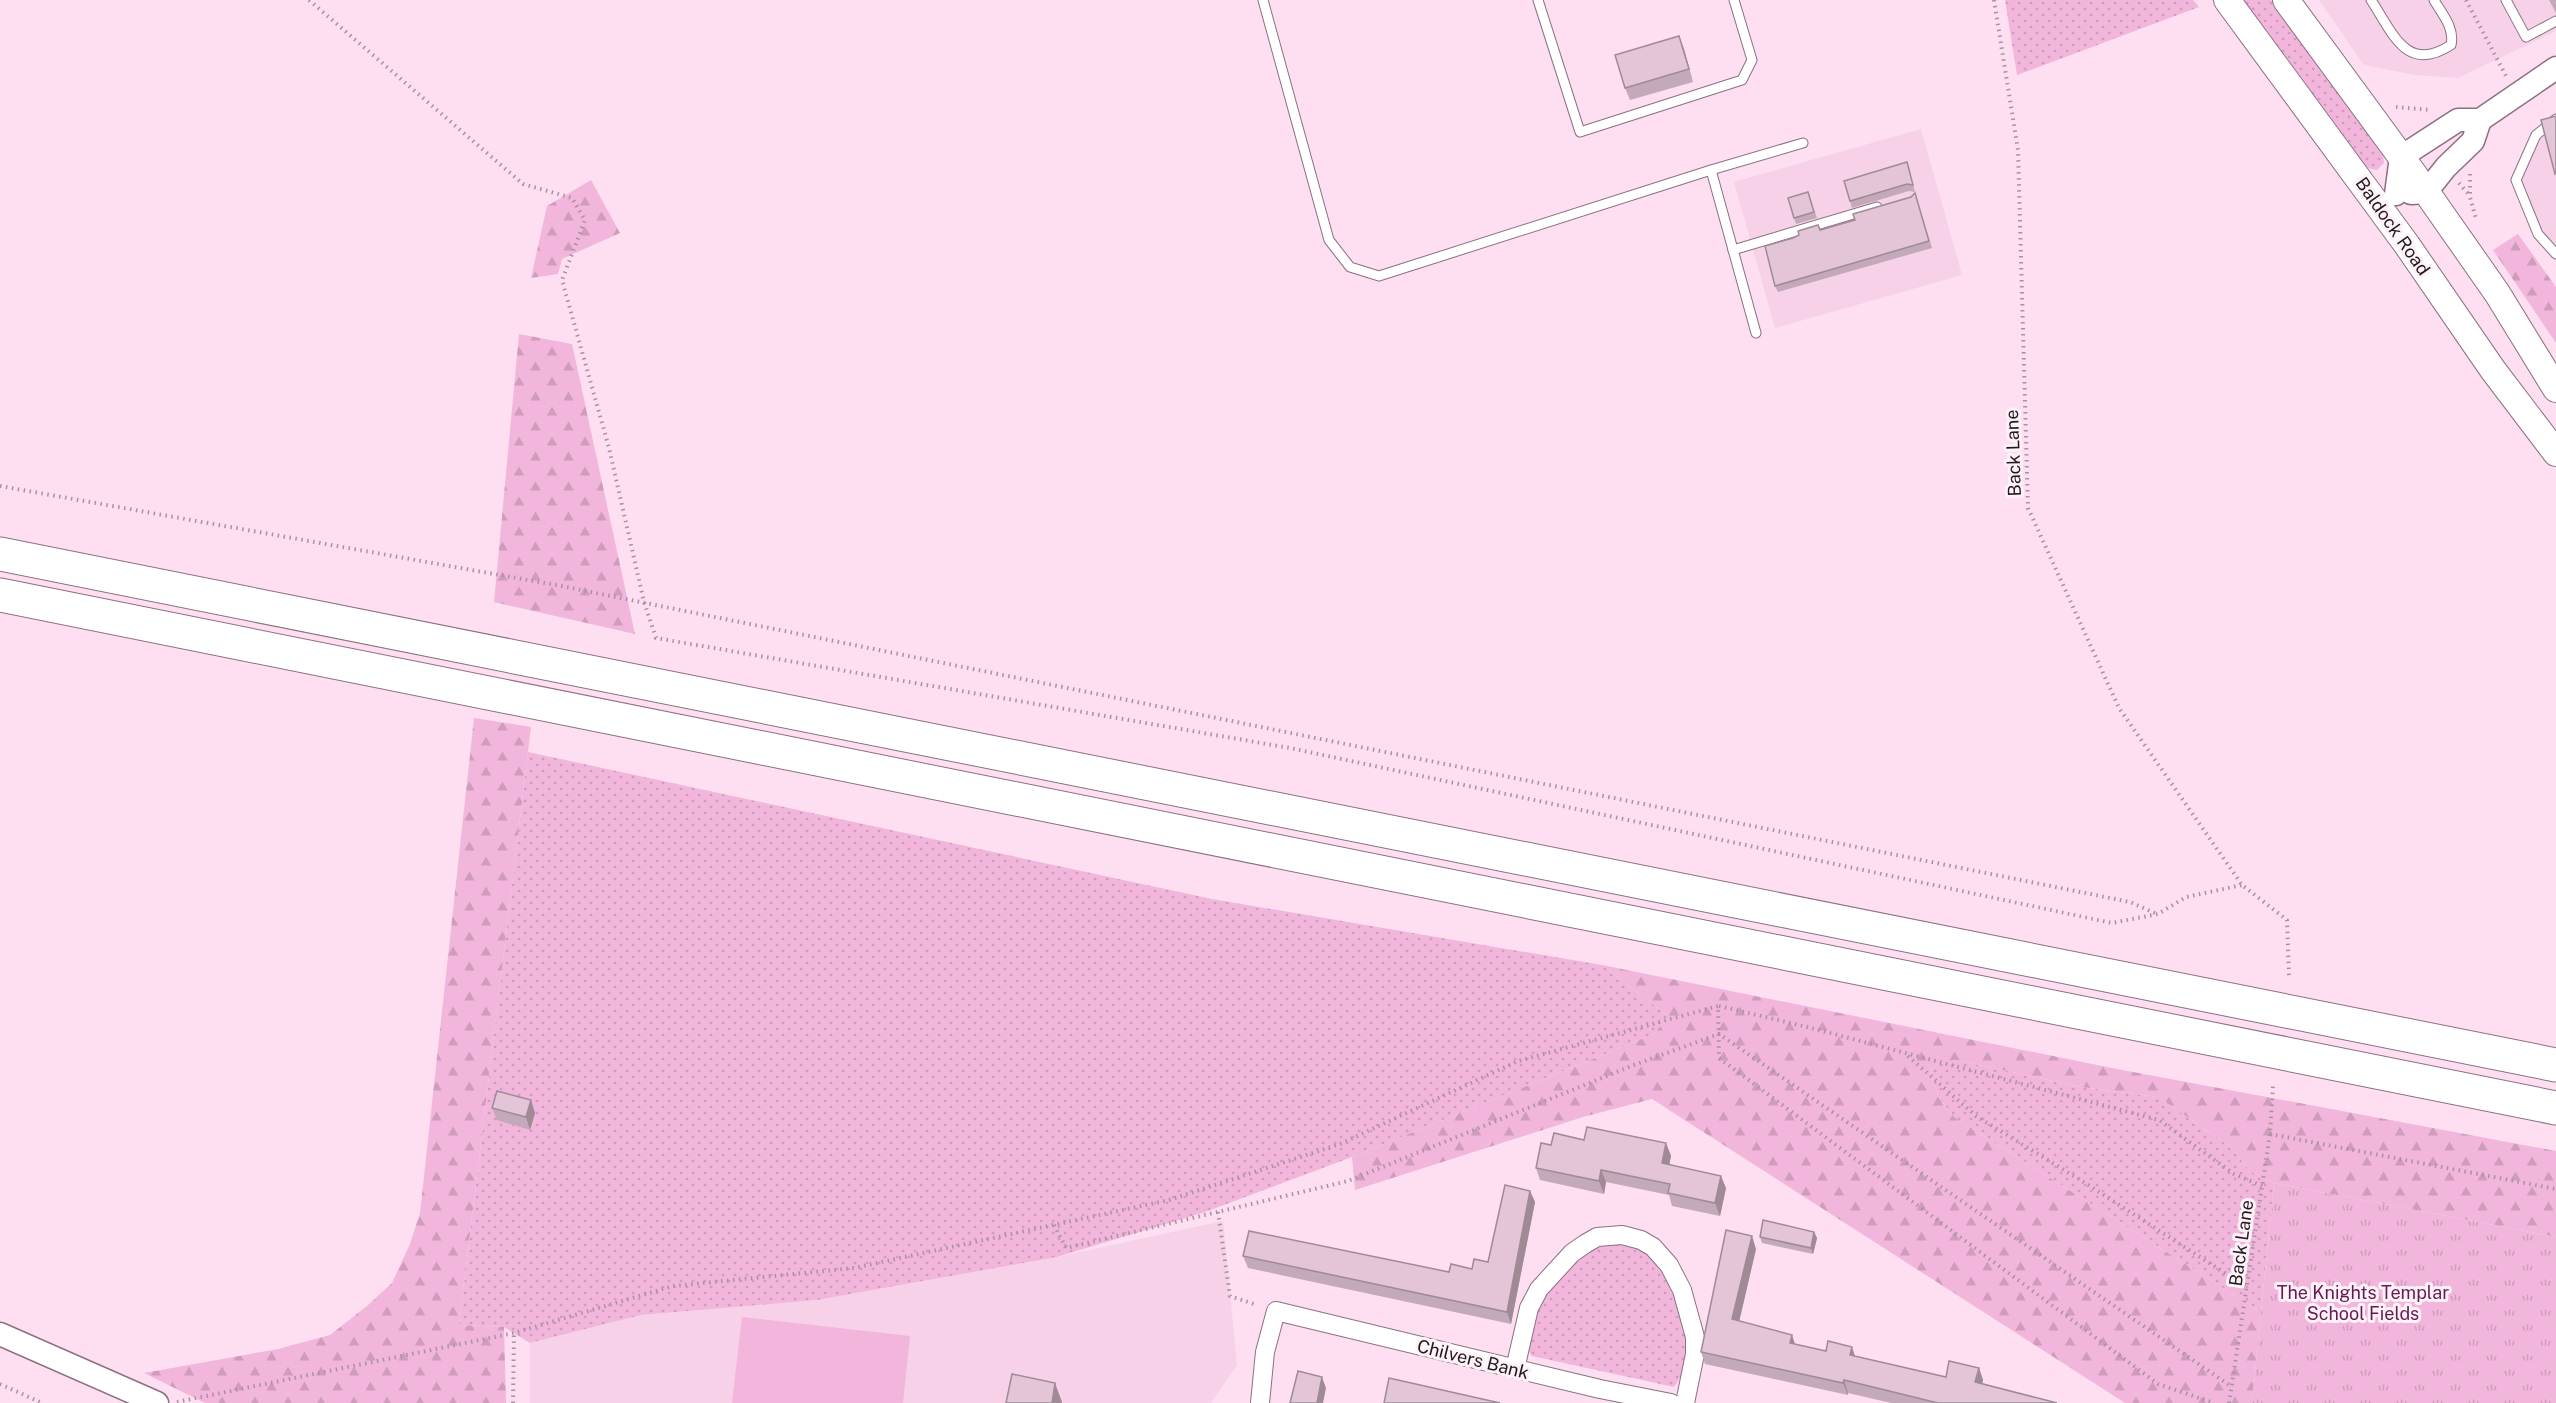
<svg xmlns="http://www.w3.org/2000/svg" width="2556" height="1403" font-family="'Public Sans',sans-serif">
	<defs>
		<pattern id="grass-dots" width="8" height="8" patternUnits="userSpaceOnUse" patternTransform="scale(1.5)"><rect width="8" height="8" fill="#f2b6dc"/><path d="M2 2h.1M6 6h.1" fill="none" stroke="#cf9cbc" stroke-width="1.8" stroke-linecap="round"/></pattern>
		<pattern id="forest-firs" width="22" height="20" patternUnits="userSpaceOnUse" patternTransform="scale(1.5)"><rect width="22" height="20" fill="#f2b6dc"/><path d="M5 1l3.5 6h-7zM16 11l3.5 6h-7z" fill="#cf9cbc"/></pattern>
		<pattern id="park-tufts" width="24" height="20" patternUnits="userSpaceOnUse" patternTransform="scale(1.5)"><rect width="24" height="20" fill="#f2b6dc"/><path d="M3 7l-1-3M5 7V3M7 7l1-3M15 17l-1-3M17 17v-4M19 17l1-3" fill="none" stroke="#cf9cbc"/></pattern>
	</defs>
	<rect width="100%" height="100%" fill="#fddff1"/>
	<g fill="#f6d1e8">
		<path d="M2319 0H2556V31L2458 78 2415 75 2364 65Z"/>
		<path d="M2556 119V254L2538 234 2516 180 2536 135Z"/>
		<path d="M1921 129 1962 275 1775 328 1734 182Z"/>
		<path d="M1223 1221 1237 1365 1211 1403H530V1343L641 1315 817 1300 1057 1257Z"/>
	</g>
	<g fill="url(#grass-dots)">
		<path d="M2005 0H2193L2199 7 2017 75Z"/>
		<path d="M2241 0H2271L2311 50 2383 153 2384 163 2377 170 2367 168 2320 110Z"/>
		<path d="M528 752 1212 899 1602 965 1668 1016 1654 1034 1352 1157 1205 1212 1057 1257 817 1300 641 1315 530 1343 504 1327 459 1325Z"/>
		<path d="M1956 1060 2081 1087 2158 1097 2231 1147 2250 1171 2274 1183 2261 1312 1954 1117 1939 1098 1930 1071 1939 1063Z"/>
		<path d="M1617 1242C1633 1246 1655 1253 1665 1269 1669 1275 1689 1331 1690 1339 1692 1352 1682 1378 1674 1387L1532 1356 1528 1350 1541 1296 1588 1247Z"/>
	</g>
	<g fill="url(#forest-firs)">
		<path d="M591 180 620 233 562 259 558 274 531 278 547 206Z"/>
		<path d="M2518 234 2556 287V343L2493 250Z"/>
		<path d="M519 334 572 344 635 634 494 602Z"/>
		<path d="M474 718 531 727 459 1325 504 1327 506 1403H205L144 1373 278 1349 330 1335 367 1306 392 1283 410 1244 420 1213Z"/>
		<path d="M1602 965 2117 1069 2556 1151V1237L2274 1183 2250 1171 2231 1147 2158 1097 2081 1087 1956 1060 1939 1063 1930 1071 1939 1098 1954 1117 2261 1312 2252 1403H2125L1652 1099 1583 1117 1355 1190 1352 1157 1654 1034 1668 1016Z"/>
	</g>
	<path fill="url(#park-tufts)" d="M2274 1183 2556 1237V1403H2252Z"/>
	<path fill="#f2b6dc" d="M742 1317 910 1336 903 1403H732Z"/>
	<g fill="none" stroke-linecap="round" stroke-linejoin="round">
		<g stroke="#8b7081" stroke-width="11">
			<g id="service">
				<path d="M1263 0 1329 240 1350 267 1379 276 1711 170 1803 143"/>
				<path d="M1538 0 1580 132 1742 80 1752 60 1734 0"/>
				<path d="M2371 0C2393 33 2406 74 2451 45 2455 28 2442 14 2434 0"/>
				<path d="M2506 0 2526 37 2556 21"/>
				<path d="M2556 119 2536 135 2516 180 2538 234 2556 254"/>
				<path d="M1711 170 1756 333"/>
				<path d="M1733 250 1877 207"/>
			</g>
		</g>
		<g stroke="#8b7081" stroke-width="20">
			<g id="minor">
				<path d="M1515 1369 1529 1308 1539 1289 1572 1253 1585 1244 1597 1237 1622 1235 1641 1240 1653 1247 1669 1265 1682 1290 1695 1337V1354L1685 1403"/>
				<path d="M1260 1403 1265 1352 1276 1311 1600 1389 1671 1403"/>
			</g>
		</g>
		<g stroke="#8b7081" stroke-width="25">
			<g id="tertiary">
				<path d="M2411 193 2426 192 2446 167 2473 141 2480 120"/>
				<path d="M2396 194 2401 157 2458 120H2480L2556 68"/>
				<path d="M0 1334 157 1403"/>
			</g>
		</g>
		<g stroke="#8b7081" stroke-width="28">
			<g id="secondary">
				<path d="M2227 0 2407 245 2493 370 2556 453"/>
				<path d="M2286 0 2413 173 2497 293 2556 389"/>
			</g>
		</g>
		<g stroke="#8b7081" stroke-width="35">
			<g id="motorway">
				<path d="M0 554 2556 1065"/>
				<path d="M0 595 2556 1108"/>
			</g>
		</g>
		<g stroke="#a992a0" stroke-width="4" stroke-dasharray="1.5 4.5" stroke-linecap="butt">
			<path d="M309 0 523 184 572 198 585 220 562 280 609 448 644 602 656 638 1290 748 2112 923 2158 914 2186 897 2242 885"/>
			<path d="M1994 0 2018 150 2028 508 2119 708 2242 885 2287 920 2289 977"/>
			<path d="M2466 0 2506 76"/>
			<path d="M2396 107 2431 110"/>
			<path d="M2470 174V197L2476 219"/>
			<path d="M2459 183 2470 196"/>
			<path d="M0 486 556 585 2130 902 2157 914"/>
			<path d="M1719 1006 1807 1027 2159 1120 2234 1174 2262 1186"/>
			<path d="M1908 1056 1976 1116 2082 1181 2248 1288"/>
			<path d="M2270 1134 2556 1189"/>
			<path d="M1218 1212 1230 1296 1257 1305"/>
			<path d="M1054 1225 1066 1248 1348 1181 1634 1065 1719 1034 2232 1387"/>
			<path d="M0 1384 42 1403"/>
			<path d="M177 1402 514 1333 673 1286 854 1268 1169 1200 1340 1144 1518 1061 1718 1006 1719 1058 2158 1384 2214 1403"/>
			<path d="M513 1403 514 1333"/>
			<path d="M2229 1403 2270 1134 2273 1086"/>
		</g>
		<use href="#service" stroke="#fff" stroke-width="9"/>
		<use href="#minor" stroke="#fff" stroke-width="18"/>
		<use href="#tertiary" stroke="#fff" stroke-width="22"/>
		<use href="#secondary" stroke="#fff" stroke-width="26"/>
		<use href="#motorway" stroke="#fff" stroke-width="33"/>
	</g>
	<g fill="#c3a9b9">
		<path d="M2549 0H2556V13Z"/>
		<path d="M1679 36 1693 82 1630 100 1625 88Z"/>
		<path d="M1909 168 1915 192 1909 191 1852 208 1850 201Z"/>
		<path d="M1808 192 1817 218 1796 224 1788 198Z"/>
		<path d="M1915 193 1932 248 1778 292 1775 286 1793 238 1855 220 1911 197Z"/>
		<path d="M492 1108 535 1113 530 1130 497 1120Z"/>
		<path d="M1584 1140 1666 1143 1671 1156 1669 1165 1726 1188 1720 1216 1672 1206 1669 1195 1606 1182 1604 1194 1540 1180 1536 1168 1551 1145Z"/>
		<path d="M1530 1191 1535 1202 1511 1324 1248 1268 1243 1256 1449 1272 1472 1269 1488 1262Z"/>
		<path d="M1814 1232 1817 1238 1813 1254 1762 1243 1760 1237Z"/>
		<path d="M1756 1249 1739 1321 1795 1344 1826 1351 1855 1356 1946 1377 1979 1368 1983 1380 1982 1383 2057 1403H1891L1848 1393V1395L1705 1364 1701 1352Z"/>
	</g>
	<g fill="#9f8a96">
		<path d="M1679 36 1684 49 1693 82 1689 69Z"/>
		<path d="M531 1100 535 1113 530 1130 526 1117Z"/>
		<path d="M1666 1143 1671 1156 1667 1176 1662 1163Z"/>
		<path d="M1601 1170 1606 1182 1604 1194 1599 1181Z"/>
		<path d="M1721 1176 1726 1188 1720 1216 1715 1203Z"/>
		<path d="M1530 1191 1535 1202 1511 1324 1507 1312Z"/>
		<path d="M1814 1232 1817 1238 1813 1254 1811 1248Z"/>
		<path d="M1752 1236 1756 1249 1737 1331 1732 1319Z"/>
		<path d="M1792 1335 1796 1347 1790 1343Z"/>
		<path d="M1852 1347 1856 1359 1850 1355Z"/>
		<path d="M1979 1368 1983 1380 1980 1394 1975 1382Z"/>
		<path d="M1322 1377 1326 1388 1323 1403H1317Z"/>
		<path d="M1844 1380 1848 1393V1395L1843 1383Z"/>
		<path d="M1055 1383 1062 1402V1403H1052Z"/>
	</g>
	<g fill="#e3c5d7" stroke="#9f8a96" stroke-width="1.5">
		<path d="M1679 36 1689 69 1625 88 1615 55Z"/>
		<path d="M2556 116V173L2555 174 2541 120Z"/>
		<path d="M1907 162 1913 185 1907 184 1850 201 1844 181Z"/>
		<path d="M1808 192 1814 212 1794 218 1788 198Z"/>
		<path d="M1915 193 1929 241 1775 286 1765 246 1793 238 1799 235 1798 231 1818 225 1820 230 1855 220 1853 214 1911 197Z"/>
		<path d="M497 1091 531 1100 526 1117 492 1108Z"/>
		<path d="M1587 1127 1666 1143 1662 1163 1721 1176 1715 1203 1668 1193 1670 1184 1601 1170 1599 1181 1536 1168 1541 1143 1551 1145 1554 1133 1584 1140Z"/>
		<path d="M1505 1185 1530 1191 1507 1312 1243 1256 1249 1231 1449 1272 1451 1264 1472 1269 1474 1259 1488 1262Z"/>
		<path d="M1763 1220 1814 1232 1811 1248 1760 1237Z"/>
		<path d="M1726 1230 1752 1236 1732 1319 1792 1335 1790 1343 1826 1351 1828 1341 1852 1347 1850 1355 1946 1377 1949 1361 1979 1368 1975 1382 2057 1403H1938L1844 1380 1843 1383 1701 1352Z"/>
		<path d="M1298 1371 1322 1377 1317 1403H1290Z"/>
		<path d="M1012 1374 1055 1383 1052 1403H1006Z"/>
		<path d="M1389 1378 1500 1403H1384Z"/>
	</g>
	<g text-anchor="middle" dominant-baseline="central" stroke-width="6" stroke-linejoin="round" paint-order="stroke">
		<g font-size="18" fill="#22181e" stroke="#fef2f9">
			<text transform="translate(2393 226) rotate(55)">Baldock Road</text>
			<text transform="translate(2013 453) rotate(-92)">Back Lane</text>
			<text transform="translate(2241 1243) rotate(-82)">Back Lane</text>
			<text transform="translate(1473 1359) rotate(14)">Chilvers Bank</text>
		</g>
		<g font-size="18" fill="#661a51" stroke="#fef2f9">
			<text x="2363" y="1292">The Knights Templar<tspan x="2363" dy="21">School Fields</tspan></text>
		</g>
	</g>
</svg>
